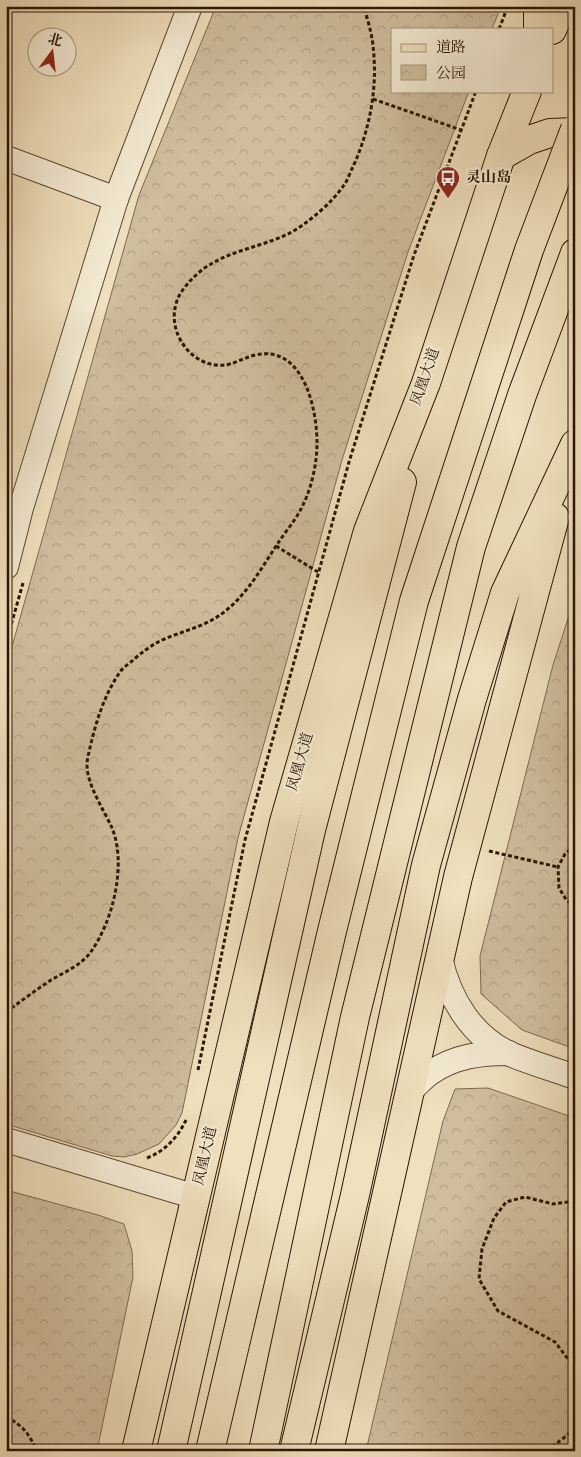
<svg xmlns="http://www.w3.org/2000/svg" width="581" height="1457" font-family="Vollkorn,'Noto Serif SC',serif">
	<defs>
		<pattern id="park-crowns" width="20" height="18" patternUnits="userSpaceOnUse" patternTransform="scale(1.25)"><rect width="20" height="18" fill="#cfbd9d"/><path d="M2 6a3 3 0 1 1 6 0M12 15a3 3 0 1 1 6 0" fill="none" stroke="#b2a285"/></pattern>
	</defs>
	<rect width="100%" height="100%" fill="#f0e0bd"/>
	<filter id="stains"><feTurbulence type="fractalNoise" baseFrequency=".004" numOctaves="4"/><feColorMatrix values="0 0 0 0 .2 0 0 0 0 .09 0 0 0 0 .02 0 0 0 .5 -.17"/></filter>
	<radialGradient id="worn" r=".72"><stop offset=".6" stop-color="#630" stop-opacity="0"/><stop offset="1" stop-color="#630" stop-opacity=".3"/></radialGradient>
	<g fill="url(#park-crowns)" stroke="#7e694e">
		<path d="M216 6H501L492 29H392V91H469L408 252 342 460 238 838 182 1113 176 1125 159 1144 137 1154 124 1157 112 1156 6 1124V668L139 195Z"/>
		<path d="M575 597V1049L522 1030 481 994 480 956 553 665Z"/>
		<path d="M488 1088 575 1118V1451H366L443 1121 455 1089Z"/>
		<path d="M6 1190 98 1215 124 1224 132 1251 133 1277 97 1451H6Z"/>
	</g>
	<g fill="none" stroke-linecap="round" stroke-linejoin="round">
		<g stroke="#5d482f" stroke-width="26">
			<g id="minor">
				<path d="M6 158 116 199"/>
				<path d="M6 567 21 508 116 199 190 6"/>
				<path d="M440 958C449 998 471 1036 510 1054 531 1063 553 1069 575 1077"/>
				<path d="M410 1091C417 1085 423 1078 430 1073 455 1056 480 1053 509 1053"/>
				<path d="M6 1140 196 1197"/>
			</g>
		</g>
		<g stroke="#2c1500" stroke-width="30">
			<g id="major">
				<path d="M538 6V29"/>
				<path d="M552 30 563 6"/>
				<path d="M501 156 529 140 550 133 575 132"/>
				<path d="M136 1451 284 822 368 531 426 383 501 156 527 91"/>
				<path d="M171 1451 311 830 402 482"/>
				<path d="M263 1451 355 1017 471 547 522 395 575 253"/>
				<path d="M294 1451 355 1195 426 865 472 699 505 593 575 444"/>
				<path d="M329 1451 458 877 555 517"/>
			</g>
		</g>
		<g stroke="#2c1500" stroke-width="3" stroke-dasharray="4 2.5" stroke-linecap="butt">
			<path d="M499 29 508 6"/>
			<path d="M373 99 461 130"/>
			<path d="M276 546 318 572"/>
			<path d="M6 643 23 583"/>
			<path d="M575 845 565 854 558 867 559 888 567 901 575 904"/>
			<path d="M489 851 558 867"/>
			<path d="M6 1012C21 1001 36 990 51 980 65 972 81 965 90 953 113 922 127 864 112 828 104 810 87 785 87 765 87 760 88 756 89 752 95 725 103 698 118 675 121 669 127 665 132 661 141 653 150 646 160 641 179 632 200 628 217 617 244 600 261 569 278 543 285 532 295 521 301 509 311 490 317 465 317 443 317 408 303 344 255 355 242 358 231 367 216 365 188 362 168 331 176 304 178 295 184 288 190 281 196 275 203 268 211 264 234 250 263 246 288 234 306 225 333 202 344 185 348 180 350 172 353 167 370 129 378 87 373 46 372 33 367 19 364 6"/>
			<path d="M198 1070 245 840 349 462 414 255 476 91"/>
			<path d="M147 1158C165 1151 178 1137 186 1120"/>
			<path d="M575 1201 553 1204 525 1197 506 1202 494 1218 482 1249 479 1279 498 1311 555 1342 575 1368"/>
			<path d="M6 1417C21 1424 31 1435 36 1451"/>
			<path d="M547 1451 575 1429"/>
		</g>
		<use href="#minor" stroke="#f5ebd4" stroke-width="24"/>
		<use href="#major" stroke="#f0e0bd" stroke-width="28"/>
		<g stroke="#2c1500" stroke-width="30" stroke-linecap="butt">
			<path id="major-bridge" d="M210 1451 332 931 414 601 529 250 575 129"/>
		</g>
		<use href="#major-bridge" stroke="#f0e0bd" stroke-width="28"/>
	</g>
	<defs>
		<g id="bus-pin" transform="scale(1.25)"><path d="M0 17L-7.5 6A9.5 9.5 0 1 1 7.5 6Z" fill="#8f2418" stroke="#f5ebd4"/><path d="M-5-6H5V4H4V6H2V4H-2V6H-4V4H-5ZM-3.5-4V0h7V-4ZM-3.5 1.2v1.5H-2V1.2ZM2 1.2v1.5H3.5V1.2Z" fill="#fff"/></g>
	</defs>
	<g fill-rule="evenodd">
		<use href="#bus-pin" x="448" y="178"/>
	</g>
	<g text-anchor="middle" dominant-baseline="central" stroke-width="4.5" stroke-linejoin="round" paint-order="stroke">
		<g font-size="15" font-weight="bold" fill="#2c1500" stroke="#f5ebd4" text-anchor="start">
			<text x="466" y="178">灵山岛</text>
		</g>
		<g font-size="15" fill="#2c1500" stroke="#f5ebd4">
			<text transform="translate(426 377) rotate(-71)">凤凰大道</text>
			<text transform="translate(301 762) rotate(-74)">凤凰大道</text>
			<text transform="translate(206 1156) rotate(-77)">凤凰大道</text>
		</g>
	</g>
	<rect width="581" height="1457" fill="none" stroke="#f0e0bd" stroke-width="25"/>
	<rect x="8" y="8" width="566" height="1442" fill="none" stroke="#2c1500" stroke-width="2.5"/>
	<rect x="12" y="12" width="556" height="1432" fill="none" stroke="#2c1500"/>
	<rect x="391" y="28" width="162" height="65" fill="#f5ebd4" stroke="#a5957f"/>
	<rect x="401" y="44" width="25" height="8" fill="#f0e0bd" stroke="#a5957f"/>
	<text x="436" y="52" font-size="15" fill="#2c1500">道路</text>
	<rect x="401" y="65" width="25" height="15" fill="url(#park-crowns)" stroke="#a5957f"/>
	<text x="436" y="78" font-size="15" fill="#2c1500">公园</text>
	<g transform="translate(52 52) rotate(15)"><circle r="24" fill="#f5ebd4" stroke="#a5957f"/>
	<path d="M0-4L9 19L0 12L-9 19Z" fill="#8f2418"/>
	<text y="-8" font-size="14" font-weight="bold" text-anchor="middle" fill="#2c1500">北</text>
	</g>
	<rect width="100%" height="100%" filter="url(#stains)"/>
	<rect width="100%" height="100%" fill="url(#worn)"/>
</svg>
